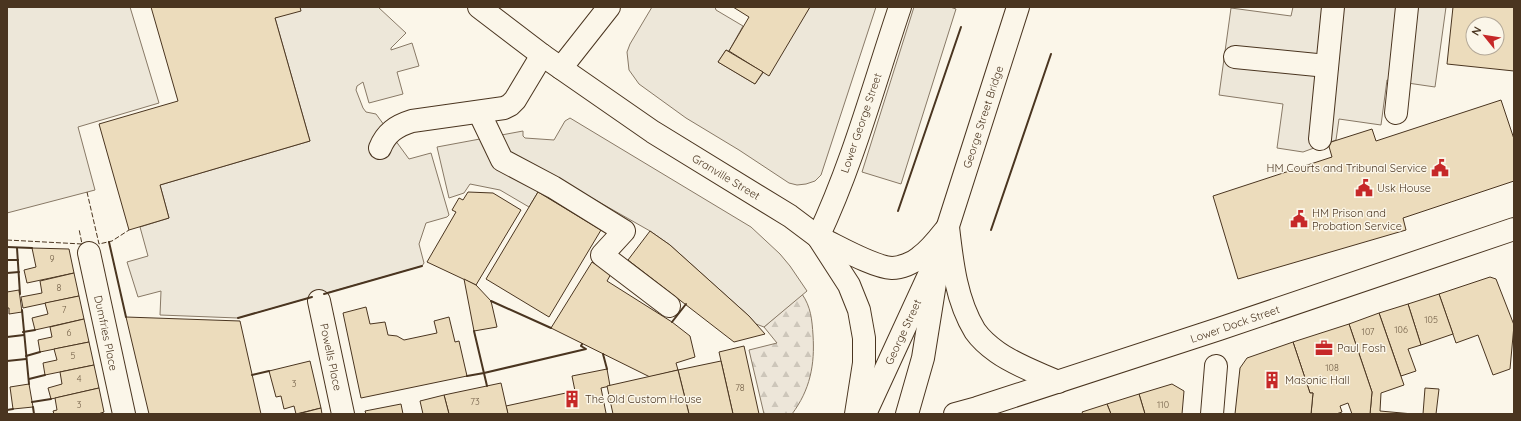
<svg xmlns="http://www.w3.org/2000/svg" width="1521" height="421" font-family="Quicksand,sans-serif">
	<defs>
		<pattern id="forest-firs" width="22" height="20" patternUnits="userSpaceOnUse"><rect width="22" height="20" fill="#ede6d9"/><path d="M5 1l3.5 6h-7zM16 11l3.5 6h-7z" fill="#cdc6ba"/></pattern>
	</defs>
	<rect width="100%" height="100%" fill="#fbf6e9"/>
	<path fill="url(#forest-firs)" stroke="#887966" d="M802 294C811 307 812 320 813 335 815 365 810 390 792 414H764L749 350 777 343 764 327Z"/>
	<g fill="#ede7d9" stroke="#887966">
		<path d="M7 7H130L159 103 78 127 95 190 7 213Z"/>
		<path d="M300 7H378L406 33 391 48V50L412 43 419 66 397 72 403 94 369 103 363 82 357 86 356 90 363 108 366 112 376 114 409 159 431 153 449 215 447 217 426 223 419 244 424 263 422 266 238 318 160 315 161 291 138 297 127 262 148 256 140 227 169 218 160 185 310 141 275 18Z"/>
		<path d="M652 7H715L716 10 743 26 729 51 726 50 718 62 755 84 810 7H876L821 175 815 181 806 184 797 185 789 183 739 150 686 118 639 84 629 70 627 52 630 44Z"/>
		<path d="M914 7H950L956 9 901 184 862 172Z"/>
		<path d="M1293 7H1446L1435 87 1387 80 1381 125 1339 119 1336 140 1303 152 1277 148 1283 104 1219 95 1231 8 1291 16Z"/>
		<path d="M570 118 751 227 780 254 790 266 807 291 764 327 756 324 749 316 670 245 650 231 562 181 540 194 538 192 529 207 500 190 470 184 464 193 449 198 437 147 523 131V136L525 138 554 140 565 121Z"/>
	</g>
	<g fill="#ecdcbc" stroke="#4a3520" fill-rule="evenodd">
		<path d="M151 7H300L301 11 275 18 310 141 160 185 169 218 129 230 99 124 178 101Z"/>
		<path d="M733 7H810L769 76 729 51 749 17Z"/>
		<path d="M1453 7H1514V71L1447 64ZM1473 24H1497V48H1473Z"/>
		<path d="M726 50 763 72 755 84 718 62Z"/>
		<path d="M1501 100 1514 139V181L1403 218 1406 230 1238 279 1213 196 1332 157 1328 143 1372 129 1376 141Z"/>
		<path d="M468 192 493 193 521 210 476 285 427 262 456 212 452 210 459 198 463 200Z"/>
		<path d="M538 192 601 230 549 317 486 279Z"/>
		<path d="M650 231 670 245 749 316 765 334 734 342 628 260Z"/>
		<path d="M32 248 69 249 74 273 27 283 24 270 36 267Z"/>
		<path d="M592 262 611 274 607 281 672 322 690 336 695 357 676 363 678 370 650 377 551 328Z"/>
		<path d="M74 273 79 296 23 308 21 297 42 293 40 281Z"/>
		<path d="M1490 277 1496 279 1514 325 1510 369 1493 375 1478 335 1456 343 1439 294Z"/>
		<path d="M464 279 476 285 491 301 497 327 474 331Z"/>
		<path d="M19 290 22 312 9 314V308H7V292Z"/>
		<path d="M1439 294 1453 334 1421 345 1408 304Z"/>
		<path d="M79 296 84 319 35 330 32 318 48 314 45 303Z"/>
		<path d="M1408 304 1421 345 1408 349 1416 371 1401 376 1379 313Z"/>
		<path d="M366 307 370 324 385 322 388 335 397 336 404 340 437 333 434 321 449 317 455 342 459 341 467 376 361 398 343 313Z"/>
		<path d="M1379 313 1404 385 1381 393 1380 411 1413 414H1370L1372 392 1349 324Z"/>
		<path d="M126 317 240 321 261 414H149Z"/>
		<path d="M84 319 89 342 40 352 38 340 52 337 50 327Z"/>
		<path d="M1349 324 1372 392 1370 414H1352L1348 403 1340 406 1342 412 1336 414H1311L1313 393H1310L1293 342Z"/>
		<path d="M89 342 94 365 45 375 43 363 57 360 54 349Z"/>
		<path d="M1293 342 1310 393H1313L1311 414H1235L1240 368 1247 358Z"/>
		<path d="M744 346 759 414H733L719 352Z"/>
		<path d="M310 361 321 408 296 414 294 406 284 409 281 396 276 397 269 371Z"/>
		<path d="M721 361 733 414H689L678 370Z"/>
		<path d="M94 365 99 388 51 399 48 388 62 384 60 372Z"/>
		<path d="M607 369 610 386 601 388 606 413 607 414H508L506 406 575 391 572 376Z"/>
		<path d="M678 370 689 414H613L607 386Z"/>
		<path d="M501 383 508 414H449L444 395Z"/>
		<path d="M29 384 33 407 13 409 10 387Z"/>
		<path d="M1172 384 1184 391 1182 414H1145L1139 394Z"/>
		<path d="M99 388 104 412 98 414H54L53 411 57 410 55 398Z"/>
		<path d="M1425 388 1439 389 1436 414H1423Z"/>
		<path d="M1139 394 1145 414H1111L1107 404Z"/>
		<path d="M444 395 449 414H423L420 401Z"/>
		<path d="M401 404 403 414H366L365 411Z"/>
		<path d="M1107 404 1111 414H1083L1082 412Z"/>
		<path d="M321 408 322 414H298Z"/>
	</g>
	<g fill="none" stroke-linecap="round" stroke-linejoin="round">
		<g stroke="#4a3520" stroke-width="24">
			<g id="minor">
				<path d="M479 7 542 55 653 132 790 216 818 237 849 285 859 310 864 338V363L856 414"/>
				<path d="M1235 57 1327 66"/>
				<path d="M561 68 609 7"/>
				<path d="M479 112 502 160 553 187 624 231 602 255 669 306"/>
				<path d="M1396 113 1407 7"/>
				<path d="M1320 139 1333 7"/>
				<path d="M380 148C386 133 396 126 412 121L504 108 510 105 515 100 542 55"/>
				<path d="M948 227C952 262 956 300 975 331 980 338 990 347 997 352 1015 365 1038 373 1058 382"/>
				<path d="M818 237C853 163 874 84 900 7"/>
				<path d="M818 237C836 245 872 267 892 268 901 268 913 263 920 257 931 249 939 238 947 228"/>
				<path d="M89 253 124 414"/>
				<path d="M319 301 343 414"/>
				<path d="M955 414 977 408 1219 329 1514 229"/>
				<path d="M1212 414 1216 366"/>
			</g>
		</g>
		<g stroke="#4a3520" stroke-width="24">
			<g id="major">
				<path d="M865 414 940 251 1018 7"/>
				<path d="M907 414 923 358 936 277"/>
			</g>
		</g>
		<use href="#minor" stroke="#fbf6e9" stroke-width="22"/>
		<use href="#major" stroke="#fbf6e9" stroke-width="22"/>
		<g stroke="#4a3520" stroke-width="1" stroke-dasharray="5 2" stroke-linecap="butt">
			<path d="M87 192 99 244 112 241 129 230"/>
			<path d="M7 240 82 244 79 229"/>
		</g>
		<g stroke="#4a3520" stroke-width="2">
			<path d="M898 211 961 27"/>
			<path d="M991 230 1051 54"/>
			<path d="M109 242 126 317"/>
			<path d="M7 247 32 248"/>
			<path d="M17 248 20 294"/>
			<path d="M7 260H18"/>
			<path d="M7 273 19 272"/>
			<path d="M324 294 422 266"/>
			<path d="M491 301 551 328"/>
			<path d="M22 310 29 384"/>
			<path d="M238 318 312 297"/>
			<path d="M672 322 686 304"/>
			<path d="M474 331 487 386"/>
			<path d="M23 332 35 330"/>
			<path d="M7 337 24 335"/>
			<path d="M603 354 607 369"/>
			<path d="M26 356 40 352"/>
			<path d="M7 361 26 359"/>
			<path d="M252 375 269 371"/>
			<path d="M467 376 484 373 586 349 581 346 582 344"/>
			<path d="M29 379 45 375"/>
			<path d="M32 402 51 399"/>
			<path d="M33 407 34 414"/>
			<path d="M7 410 13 409"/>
		</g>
	</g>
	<defs>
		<g id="civic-bare" transform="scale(1.38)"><path d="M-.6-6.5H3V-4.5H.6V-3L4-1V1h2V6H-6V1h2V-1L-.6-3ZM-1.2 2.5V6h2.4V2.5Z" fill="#c62828" stroke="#fbf6e9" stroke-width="2.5" paint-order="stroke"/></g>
		<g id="office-bare" transform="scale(1.38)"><path d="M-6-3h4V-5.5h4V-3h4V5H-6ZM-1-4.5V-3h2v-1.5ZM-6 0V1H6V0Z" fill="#c62828" stroke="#fbf6e9" stroke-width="2.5" paint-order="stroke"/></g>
		<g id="building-bare" transform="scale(1.38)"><path d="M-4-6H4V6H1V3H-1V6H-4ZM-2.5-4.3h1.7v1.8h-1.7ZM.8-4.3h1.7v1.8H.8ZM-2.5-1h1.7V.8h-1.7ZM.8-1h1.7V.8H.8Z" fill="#c62828" stroke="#fbf6e9" stroke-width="2.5" paint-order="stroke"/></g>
	</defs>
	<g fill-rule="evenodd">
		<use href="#civic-bare" x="1440" y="168"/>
		<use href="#civic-bare" x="1364" y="188"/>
		<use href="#civic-bare" x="1299" y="219"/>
		<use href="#office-bare" x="1324" y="348"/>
		<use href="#building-bare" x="1272" y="380"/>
		<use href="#building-bare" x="572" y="399"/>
	</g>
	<g text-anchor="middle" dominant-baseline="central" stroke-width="3" stroke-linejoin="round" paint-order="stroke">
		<g font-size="9" fill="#725f47">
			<text x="52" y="258">9</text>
			<text x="59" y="287">8</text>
			<text x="64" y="309">7</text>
			<text x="1431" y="319">105</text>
			<text x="1401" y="329">106</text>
			<text x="1368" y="331">107</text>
			<text x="69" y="332">6</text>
			<text x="73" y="355">5</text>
			<text x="1332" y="367">108</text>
			<text x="79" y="378">4</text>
			<text x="294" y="383">3</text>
			<text x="740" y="387">78</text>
			<text x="475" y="401">73</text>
			<text x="79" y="404">3</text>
			<text x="1163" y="404">110</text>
		</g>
		<g font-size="11" fill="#4a3520" stroke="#fbf6e9">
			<text transform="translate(983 117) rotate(-72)">George Street Bridge</text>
			<text transform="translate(861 123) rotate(-71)">Lower George Street</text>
			<text transform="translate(726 177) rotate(31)">Granville Street</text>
			<text transform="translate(1235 324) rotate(-19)">Lower Dock Street</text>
			<text transform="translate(903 332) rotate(-65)">George Street</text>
			<text transform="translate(106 333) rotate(78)">Dumfries Place</text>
			<text transform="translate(331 357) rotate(78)">Powells Place</text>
		</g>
		<g font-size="11" fill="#4a3520" stroke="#fbf6e9" text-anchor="start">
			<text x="1427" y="168" text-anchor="end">HM Courts and Tribunal Service</text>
			<text x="1377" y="188">Usk House</text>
			<text x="1312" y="213">HM Prison and<tspan x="1312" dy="13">Probation Service</tspan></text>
			<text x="1337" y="348">Paul Fosh</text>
			<text x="1285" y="380">Masonic Hall</text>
			<text x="585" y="399">The Old Custom House</text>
		</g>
	</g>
	<rect width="1521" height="421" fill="none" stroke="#4a3520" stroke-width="16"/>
	<g transform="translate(1485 36) rotate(300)"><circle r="19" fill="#fbf6e9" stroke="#b4a999"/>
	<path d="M0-3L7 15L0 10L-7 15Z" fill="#c62828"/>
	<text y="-6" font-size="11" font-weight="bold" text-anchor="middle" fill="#4a3520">N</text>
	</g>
</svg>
